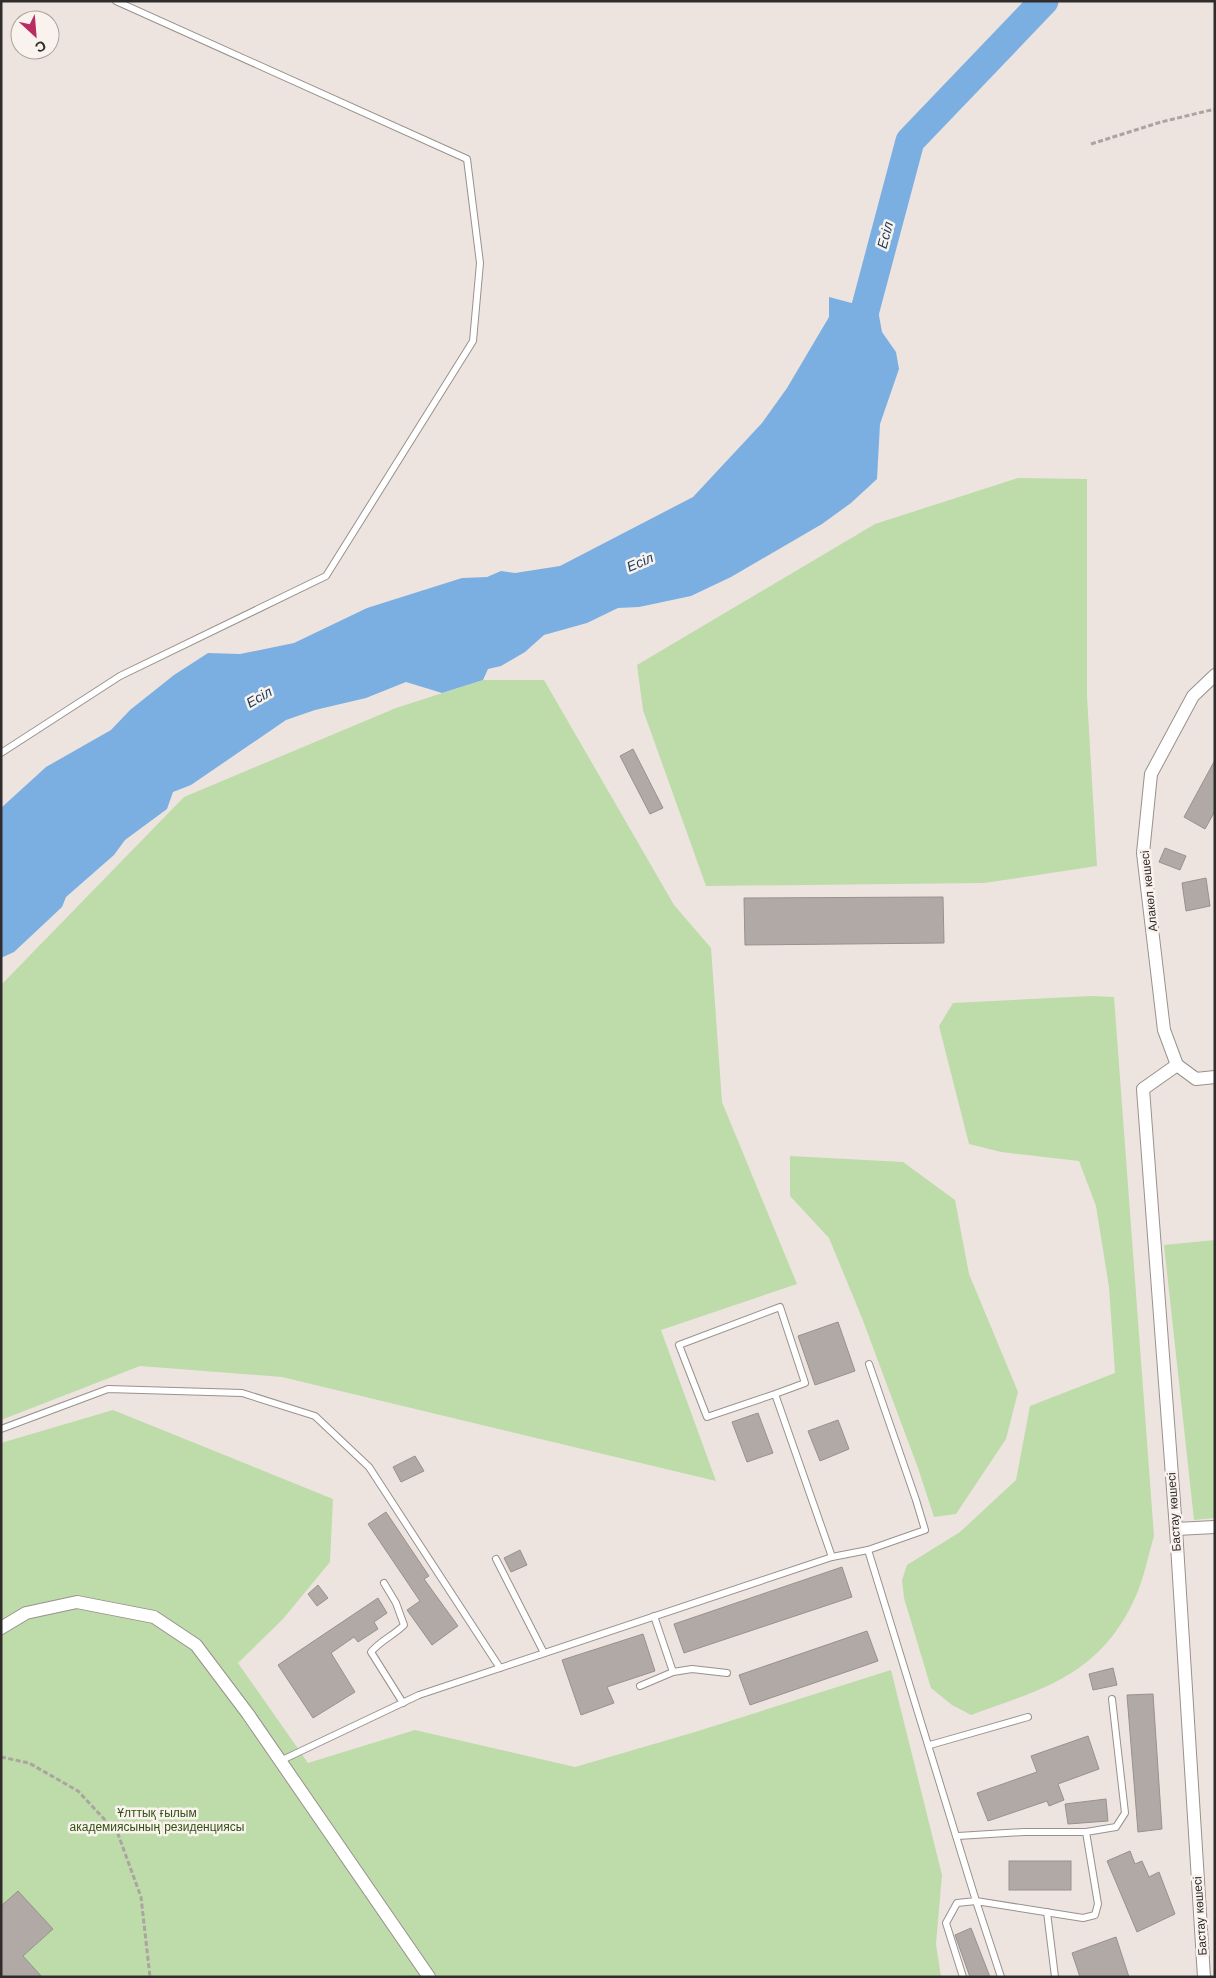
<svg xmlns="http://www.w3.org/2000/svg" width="1216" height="1978" font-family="'Work Sans',sans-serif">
	<rect width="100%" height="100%" fill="#ede4e0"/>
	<g fill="#bddcaa">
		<path d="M1018 478 1087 479V696L1097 866 984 883 706 886 643 710 637 665 875 524Z"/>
		<path d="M483 680H544L674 905 711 948 722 1102 797 1284 661 1330 716 1481 282 1377 140 1366 1 1420V985L184 797 396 708Z"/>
		<path d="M1090 996 1114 997 1154 1536C1148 1556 1144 1579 1135 1598 1100 1675 1045 1688 971 1715L952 1705 931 1688 904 1598 902 1580 907 1565 960 1532 1016 1480 1030 1406 1115 1373 1109 1287 1096 1206 1079 1161 1001 1152 969 1144 939 1026 953 1003Z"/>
		<path d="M790 1156 903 1162 955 1200 969 1274 1018 1392 1006 1439 956 1514 934 1517 918 1468 862 1318 829 1238 790 1196Z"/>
		<path d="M1215 1240V1518L1194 1520 1164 1245Z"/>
		<path d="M113 1410 333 1499 330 1562 283 1619 238 1663 308 1763 415 1730 575 1767 695 1732 891 1670 942 1875 936 1944 941 1977H1V1443Z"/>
	</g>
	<path fill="#7bafe2" d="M829 297 878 310 882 332 896 352 899 369 880 424 877 479 851 503 822 524 731 577 691 596 639 607 618 608 587 623 544 635 525 652 501 666 488 669 483 680 442 693 406 682 366 698 315 710 286 720 191 785 173 792 167 809 125 840 114 855 66 897 62 907 14 952 1 958V808L46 767 111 730 130 710 174 675 208 653 240 654 294 643 367 608 462 578 487 577 501 571 515 573 560 566 693 497 762 423 787 388 829 317Z"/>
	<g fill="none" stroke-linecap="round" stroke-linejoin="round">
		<path stroke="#7bafe2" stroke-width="29" d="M856 344 910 141 1044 1"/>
	</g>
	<g fill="#b1a9a5" stroke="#99918d">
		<path d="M633 749 663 808 650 814 620 756Z"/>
		<path d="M1215 760V811L1205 829 1184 817Z"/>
		<path d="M1165 848 1186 856 1180 870 1159 862Z"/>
		<path d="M1206 878 1210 906 1186 911 1182 883Z"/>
		<path d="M943 897 944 943 745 945 744 898Z"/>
		<path d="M838 1322 855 1371 815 1385 798 1336Z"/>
		<path d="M758 1413 773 1453 747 1462 732 1422Z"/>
		<path d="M838 1420 849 1449 820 1461 808 1431Z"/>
		<path d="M415 1456 424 1471 401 1482 393 1467Z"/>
		<path d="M386 1512 429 1576 424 1579 458 1626 432 1645 407 1610 420 1601 368 1524Z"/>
		<path d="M520 1550 527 1565 511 1572 504 1558Z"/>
		<path d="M842 1567 852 1597 684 1653 674 1624Z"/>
		<path d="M318 1585 328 1598 317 1606 308 1594Z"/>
		<path d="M378 1598 387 1613 374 1622 378 1629 358 1642 354 1637 331 1653 355 1692 313 1718 278 1665Z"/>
		<path d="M867 1631 878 1661 750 1705 739 1675Z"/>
		<path d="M643 1634 655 1671 607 1687 614 1703 581 1715 562 1660Z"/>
		<path d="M1113 1668 1117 1685 1093 1690 1089 1674Z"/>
		<path d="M1153 1694 1162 1829 1138 1832 1127 1695Z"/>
		<path d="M1088 1736 1099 1769 1058 1784 1064 1800 1049 1806 1047 1801 988 1821 977 1793 1037 1772 1031 1756Z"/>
		<path d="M1106 1799 1108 1821 1068 1824 1065 1804Z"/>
		<path d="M1130 1851 1135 1864 1142 1861 1149 1877 1159 1872 1175 1914 1137 1932 1107 1861Z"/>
		<rect x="1009" y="1861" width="62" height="29"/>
		<path d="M18 1891 53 1929 23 1956 42 1977H1V1906Z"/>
		<path d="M971 1928 990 1977H970L955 1935Z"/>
		<path d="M1116 1937 1129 1977H1080L1072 1953Z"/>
	</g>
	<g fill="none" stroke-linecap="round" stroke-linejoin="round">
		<g stroke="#99918d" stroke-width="8">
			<g id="lane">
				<path d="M1 753 120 676 326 576 473 341 480 263 467 159 116 1"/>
				<path d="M775 1394 707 1417 679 1345 780 1307 805 1383 775 1394 832 1557"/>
				<path d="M1 1429 108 1389 242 1393 315 1416 369 1467 500 1668"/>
				<path d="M868 1550 976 1901 957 1903 946 1923 963 1977"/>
				<path d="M496 1559 544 1653"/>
				<path d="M384 1583 396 1603 404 1625C393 1636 381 1640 371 1652L403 1703"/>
				<path d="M654 1616 673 1672 692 1669 727 1673"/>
				<path d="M640 1686 673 1672"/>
				<path d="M930 1745 1028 1717"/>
				<path d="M280 1761 419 1695 832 1557 868 1550 925 1530 916 1500 869 1364"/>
				<path d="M958 1836 1024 1832H1086L1116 1827 1125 1813 1112 1699"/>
				<path d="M1047 1912 1055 1977"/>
				<path d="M1001 1977 976 1901 1083 1918 1095 1915 1098 1904 1086 1832"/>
			</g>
		</g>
		<g stroke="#99918d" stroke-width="14">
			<g id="street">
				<path d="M1177 1065 1143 1089 1176 1529 1204 1977"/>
				<path d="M1177 1065 1164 1030 1143 853 1151 774 1193 696 1215 675"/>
				<path d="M1177 1065 1196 1079 1215 1077"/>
				<path d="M1176 1529 1215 1527"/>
				<path d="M1 1628 26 1613 77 1602 154 1617 196 1645 248 1714 429 1977"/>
			</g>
		</g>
		<g stroke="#aba4a1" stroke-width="3" stroke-dasharray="5 2.5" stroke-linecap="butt">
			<path d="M1091 144 1161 122 1215 109"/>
			<path d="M1 1757 29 1763 78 1791 118 1834 141 1897 150 1977"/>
		</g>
		<use href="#lane" stroke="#fff" stroke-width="6"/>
		<use href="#street" stroke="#fff" stroke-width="12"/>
	</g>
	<g text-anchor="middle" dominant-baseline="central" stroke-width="5" stroke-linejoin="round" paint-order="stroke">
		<g font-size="12" fill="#2f2c2b" stroke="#faf2ed">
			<text transform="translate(1149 891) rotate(-96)">Алакөл көшесі</text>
			<text transform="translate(1174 1512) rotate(-94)">Бастау көшесі</text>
			<text transform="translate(1200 1916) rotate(-94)">Бастау көшесі</text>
		</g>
		<g font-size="12" fill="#305213" stroke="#faf2ed">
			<text x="157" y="1813">Ұлттық ғылым<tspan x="157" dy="14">академиясының резиденциясы</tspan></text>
		</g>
		<g font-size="14" font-style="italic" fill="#143a5c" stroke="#faf2ed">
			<text transform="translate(885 235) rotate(-75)">Есіл</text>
			<text transform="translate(640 562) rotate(-23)">Есіл</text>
			<text transform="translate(259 697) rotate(-30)">Есіл</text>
		</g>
	</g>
	<rect width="1216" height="1978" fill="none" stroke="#2f2c2b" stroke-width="5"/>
	<g transform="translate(35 35) rotate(154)"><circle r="24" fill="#faf2ed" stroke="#a9a39f"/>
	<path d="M0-4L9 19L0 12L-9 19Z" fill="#b92c63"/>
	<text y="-8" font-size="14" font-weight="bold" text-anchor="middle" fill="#2f2c2b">С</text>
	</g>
</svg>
